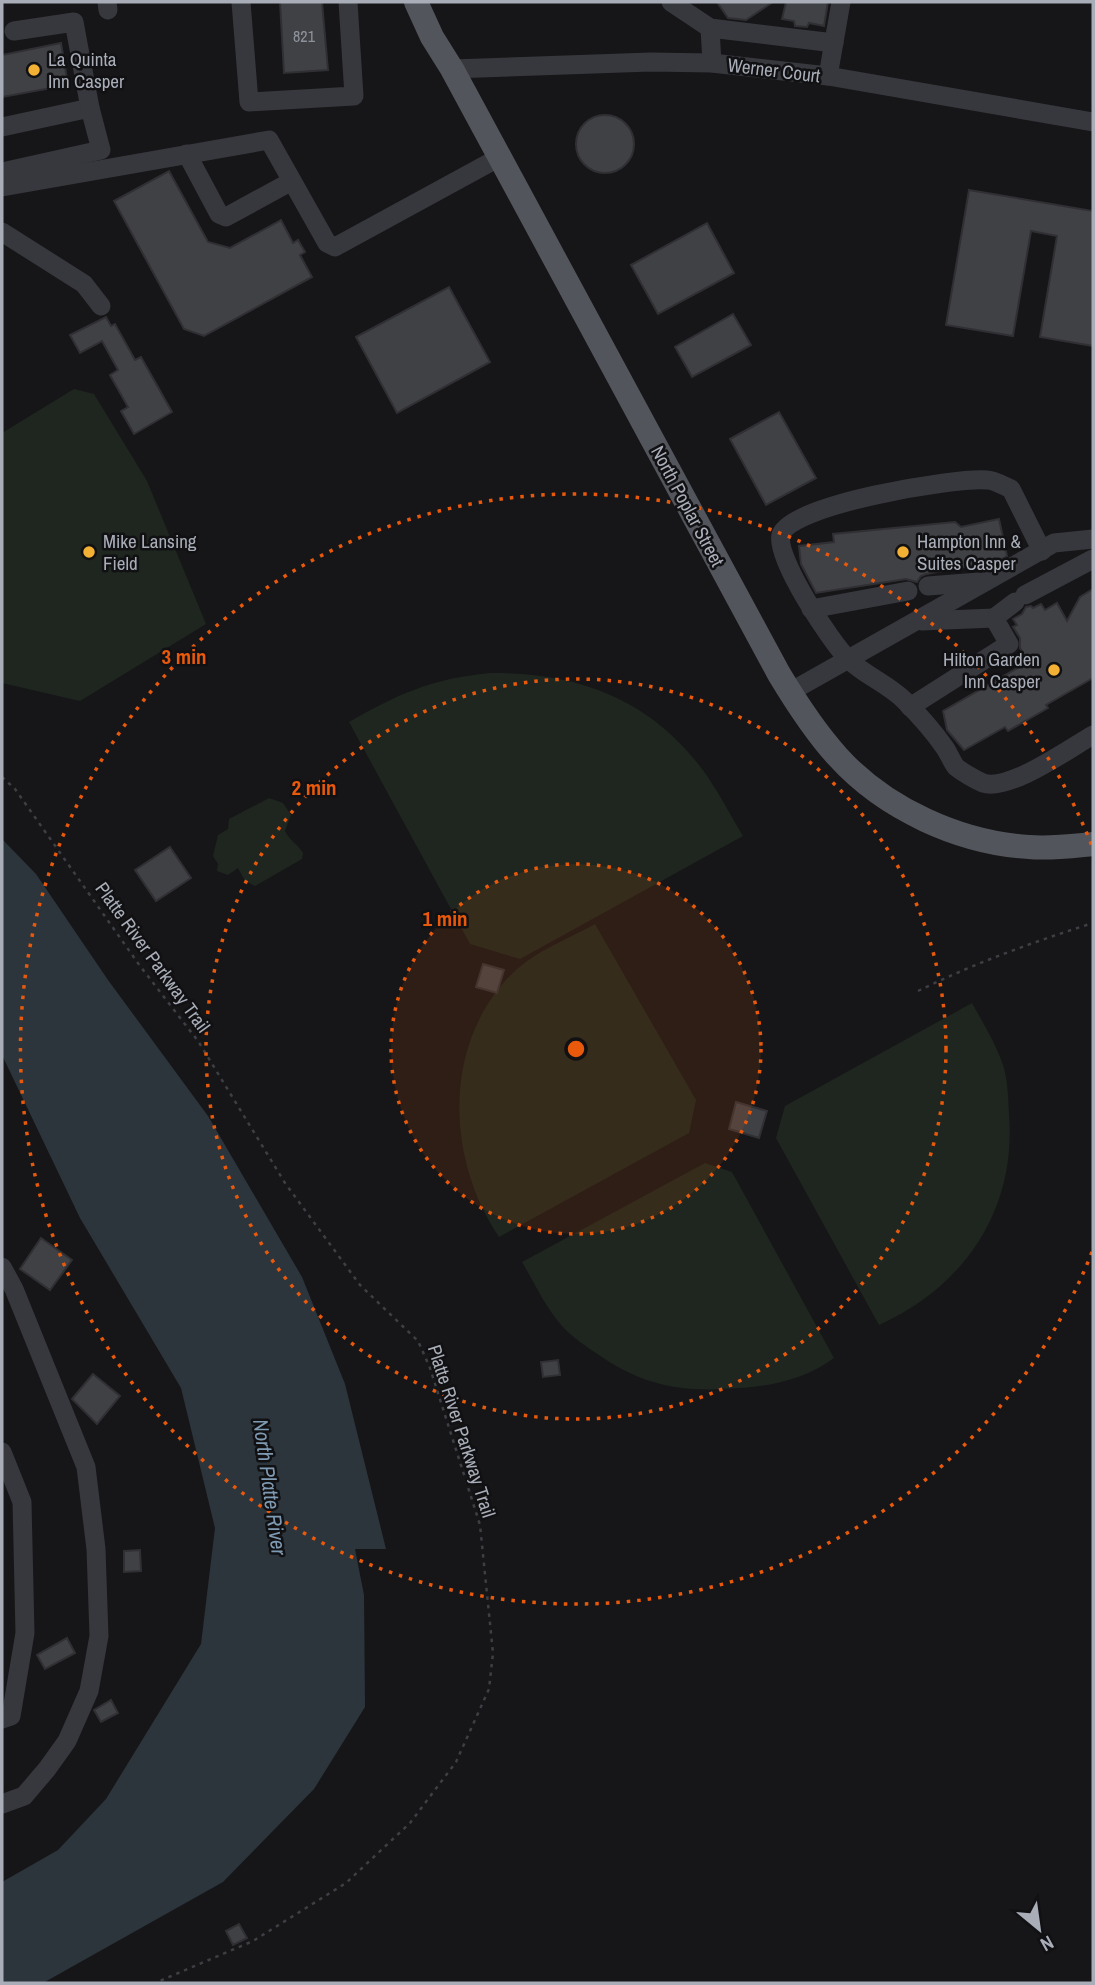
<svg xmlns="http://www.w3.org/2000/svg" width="1095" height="1985" font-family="'Archivo Narrow',sans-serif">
	<rect width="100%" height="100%" fill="#161618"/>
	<g fill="#1e261f">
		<path d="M74 389 94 394 147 481 206 624 80 701 2 683V433Z"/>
		<path d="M490 673C570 672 642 695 694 759 714 782 727 810 743 836L520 959 470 944 349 722C400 693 431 679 490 673Z"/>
		<path d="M269 798 283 803 291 815 285 831C290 841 298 844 303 853L302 859 255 886 245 881 238 868 228 875 217 871 218 864 213 856 218 835 228 829 229 819Z"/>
		<path d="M595 924 696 1100 689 1133 499 1237C445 1157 442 1039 516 970 538 950 570 938 595 924Z"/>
		<path d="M972 1003C983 1023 996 1044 1003 1065 1008 1081 1008 1097 1009 1113 1017 1209 965 1286 879 1325L776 1138 785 1106Z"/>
		<path d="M705 1163 732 1172 834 1358C805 1379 774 1386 738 1388 683 1393 642 1386 596 1353 584 1345 572 1337 562 1326 546 1308 535 1284 522 1262Z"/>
	</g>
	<path fill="#2c353c" d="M2 839 36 874 108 980 208 1116 302 1277 345 1384 386 1549H355L364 1595 365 1707 314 1789 223 1882 43 1983H2V1882L58 1850 106 1799 201 1644 215 1528 181 1388 80 1218 2 1055Z"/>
	<g fill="#404145" stroke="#303034" stroke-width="2">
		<path d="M280 2H322L328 70 284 73Z"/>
		<path d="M717 2H773L746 20 728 18Z"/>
		<path d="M786 2H828L824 26 809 23 807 27 795 26 794 21 782 19Z"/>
		<path d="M61 43 68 85 2 97V55Z"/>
		<circle cx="605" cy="144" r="29"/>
		<path d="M169 171 208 242 230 248 281 220 293 243 298 240 305 252 300 255 312 277 204 336 184 329 114 201Z"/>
		<path d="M969 190 1093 211V346L1040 337 1057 236 1031 231 1013 336 946 325Z"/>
		<path d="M707 223 734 273 658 314 631 265Z"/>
		<path d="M449 287 490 362 397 413 356 337Z"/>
		<path d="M733 314 751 345 692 377 675 347Z"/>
		<path d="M106 317 111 326 115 324 135 360 141 357 172 412 134 434 121 411 128 407 110 375 118 370 102 341 80 353 70 335Z"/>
		<path d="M779 412 816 478 766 505 730 439Z"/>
		<path d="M999 519 1007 556 998 561 926 574 921 576 917 582 906 579 816 593 801 564 799 546 834 542 833 534 955 522 961 527Z"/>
		<path d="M1093 589V678L1046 705 1048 708 1008 731 1005 727 964 750 947 730 943 711 1028 662 1020 648V638L1013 627 1017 625 1013 619 1022 614 1026 607 1031 606 1033 608 1041 604 1045 610 1057 603 1067 621 1080 597Z"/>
		<path d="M170 847 191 878 156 901 135 870Z"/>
		<path d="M483 964 504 970 497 993 476 987Z"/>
		<path d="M736 1102 767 1111 759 1138 729 1129Z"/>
		<path d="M41 1238 72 1260 50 1290 20 1269Z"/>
		<path d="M558 1360 560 1375 543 1377 541 1362Z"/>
		<path d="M93 1374 120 1396 97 1424 72 1399Z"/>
		<path d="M140 1550 141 1571 124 1572V1551Z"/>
		<path d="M67 1638 75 1653 45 1669 37 1655Z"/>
		<path d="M111 1700 118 1713 101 1722 94 1710Z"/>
		<path d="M239 1924 247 1938 233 1945 226 1931Z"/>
	</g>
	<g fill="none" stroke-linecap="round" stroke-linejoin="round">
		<g stroke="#3d3f44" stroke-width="2.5" stroke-dasharray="3.5 5" stroke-linecap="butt">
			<path d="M2 777 15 789 140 966 198 1041 285 1183 360 1285 418 1341 430 1368 480 1525 493 1653 489 1689 456 1762 410 1823 346 1883 253 1941 155 1983"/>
			<path d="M918 991C975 963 1033 942 1093 923"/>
		</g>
		<g stroke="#37383d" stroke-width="19">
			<path d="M107 2 108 10"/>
			<path d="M241 2 249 102 354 96 348 2"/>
			<path d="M671 2 710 28 834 43"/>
			<path d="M710 28 712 63"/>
			<path d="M452 69 651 62 712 63 828 76 1093 122"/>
			<path d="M828 76 841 2"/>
			<path d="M2 127 90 108 74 22 14 31"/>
			<path d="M187 154 219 214 226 217 292 181"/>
			<path d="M2 172 101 150 90 108"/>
			<path d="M2 187 269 140 327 243 335 247 500 157"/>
			<path d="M2 232 84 284 101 306"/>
			<path d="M1042 551 1011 489C1004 486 994 480 987 480 956 477 788 505 781 535 775 558 831 642 848 659 864 675 888 684 904 700 918 714 934 732 945 748 949 754 952 762 956 767 962 772 976 780 983 783 1009 792 1070 748 1093 735"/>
			<path d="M928 586 979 582"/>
			<path d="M1025 595 1093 559"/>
			<path d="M811 609 908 591"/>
			<path d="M994 618 1015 602"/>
			<path d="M790 692 1054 543 1093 539"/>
			<path d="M910 707 1009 644 994 618 922 621"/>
			<path d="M2 1267 14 1289 86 1467 96 1549 99 1636 89 1691 67 1741 47 1769 24 1796 2 1804"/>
			<path d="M2 1452 22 1502 25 1633 11 1716 2 1719"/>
		</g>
		<path stroke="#53555c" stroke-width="24" d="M416 2 432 37 452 69 779 674C797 704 815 732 838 757 885 809 960 843 1029 847 1050 849 1072 846 1093 844"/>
	</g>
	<circle cx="576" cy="1049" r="185" fill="#e8590c" fill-opacity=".12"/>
	<g fill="none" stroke="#e8590c" stroke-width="3.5" stroke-dasharray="3.5 7">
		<circle cx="576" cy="1049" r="185"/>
		<circle cx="576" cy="1049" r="370"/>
		<path d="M1092 1252A555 555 0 1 1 1092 846"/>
	</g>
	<g fill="#f2b134" stroke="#111113" stroke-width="2.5">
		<circle cx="34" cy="70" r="7"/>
		<circle cx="89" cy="552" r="7"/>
		<circle cx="903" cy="552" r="7"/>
		<circle cx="1054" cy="670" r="7"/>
	</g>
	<g text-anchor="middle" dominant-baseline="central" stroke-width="5" stroke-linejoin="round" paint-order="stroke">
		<g font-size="16" fill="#8e929b">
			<text x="304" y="36">821</text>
		</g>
		<g font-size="19" fill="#a8adb8" stroke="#111113" text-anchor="start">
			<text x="48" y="59">La Quinta<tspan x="48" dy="22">Inn Casper</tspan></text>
			<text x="103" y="541">Mike Lansing<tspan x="103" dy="22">Field</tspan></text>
			<text x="917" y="541">Hampton Inn &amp;<tspan x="917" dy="22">Suites Casper</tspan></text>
			<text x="1040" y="659" text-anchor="end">Hilton Garden<tspan x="1040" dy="22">Inn Casper</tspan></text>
		</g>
		<g font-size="19" fill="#a8adb8" stroke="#111113">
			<text transform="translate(774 70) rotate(7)">Werner Court</text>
			<text transform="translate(688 506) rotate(62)">North Poplar Street</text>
			<text transform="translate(153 957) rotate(54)">Platte River Parkway Trail</text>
			<text transform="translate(462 1431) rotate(72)">Platte River Parkway Trail</text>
		</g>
		<g font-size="21" font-style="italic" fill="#7f9bb3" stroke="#111113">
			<text transform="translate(270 1487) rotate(82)">North Platte River</text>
		</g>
	</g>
	<circle cx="576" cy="1049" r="10" fill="#e8590c" stroke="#111113" stroke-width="3.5"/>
	<g font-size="21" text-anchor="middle" font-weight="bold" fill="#e8590c" stroke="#111113" stroke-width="5" stroke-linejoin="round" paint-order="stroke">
		<text x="184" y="664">3 min</text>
		<text x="314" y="795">2 min</text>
		<text x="445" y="926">1 min</text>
	</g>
	<rect width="1095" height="1985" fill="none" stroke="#a8adb8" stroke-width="7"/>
	<g transform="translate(1039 1929) rotate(151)" stroke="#111113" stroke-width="5" paint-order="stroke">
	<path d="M0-5L12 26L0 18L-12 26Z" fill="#a8adb8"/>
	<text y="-10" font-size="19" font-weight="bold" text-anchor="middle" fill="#a8adb8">N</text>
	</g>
</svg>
